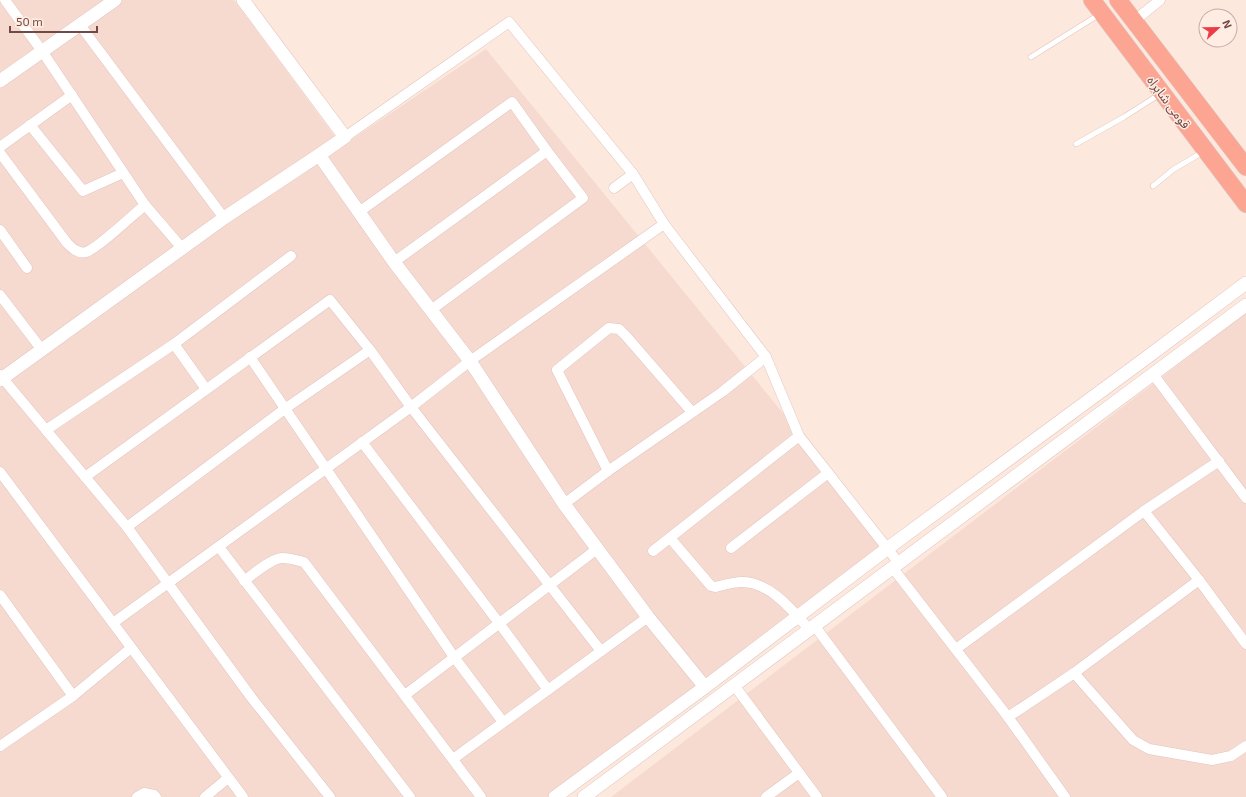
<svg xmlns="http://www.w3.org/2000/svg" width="1246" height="797" font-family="'Exo 2','Noto Sans Arabic',sans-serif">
	<rect width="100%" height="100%" fill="#fde8dd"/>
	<g fill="#f6dacf">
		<path d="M0 0H234L342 146 486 49 892 547 560 797H0Z"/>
		<path d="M1246 313V797H611Z"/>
	</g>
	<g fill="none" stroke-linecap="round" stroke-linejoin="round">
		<g stroke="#e2c4bd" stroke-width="6">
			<g id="service">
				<path d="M1031 57 1100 14"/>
				<path d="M1076 144 1124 117 1160 94"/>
				<path d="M1153 186 1174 169 1203 152"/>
			</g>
		</g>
		<g stroke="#e2c4bd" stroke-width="11">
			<g id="minor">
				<path d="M5 0 42 51 145 205 182 248"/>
				<path d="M1134 21 1160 0"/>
				<path d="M80 25 224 218"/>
				<path d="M30 125 83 191 123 173"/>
				<path d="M345 137 509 22 633 174 664 224 766 357 799 436 898 562"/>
				<path d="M0 147 72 95"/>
				<path d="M0 153 67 243C72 248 78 254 86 252 96 250 135 213 145 205"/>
				<path d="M614 188 633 174"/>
				<path d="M359 212 512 102 547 151"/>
				<path d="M0 230 27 268"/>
				<path d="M394 262 547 151 583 198 431 310"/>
				<path d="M0 295 42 350"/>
				<path d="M174 344 206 389"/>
				<path d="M250 357 454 657 503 722"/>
				<path d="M1153 374 1246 498"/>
				<path d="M0 375 127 527 251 697 330 797"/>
				<path d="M46 430 174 344 291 256"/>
				<path d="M362 442 499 623 548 690"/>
				<path d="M608 471 557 370 609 328 619 329 626 336 692 412"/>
				<path d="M0 472 243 797"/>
				<path d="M85 477 330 300 370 350 411 407 601 651"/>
				<path d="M564 504 608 471 722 392 766 357"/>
				<path d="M1144 511 1199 580 1246 644"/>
				<path d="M127 527 286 408 370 350"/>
				<path d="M670 538 711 586 715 587C724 585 733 582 742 582 770 582 792 610 809 629"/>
				<path d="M219 547 410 797"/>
				<path d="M731 548 828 473"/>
				<path d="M653 551 799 436"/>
				<path d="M892 567 1008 717 1065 797"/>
				<path d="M244 581C252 575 272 558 282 558 289 558 296 560 304 562L481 797"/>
				<path d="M0 595 73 696"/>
				<path d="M113 623 411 407 470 361 664 224"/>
				<path d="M814 625 942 797"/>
				<path d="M956 649 1144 511 1219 461"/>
				<path d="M1074 673 1133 740 1149 749 1212 760 1231 756 1246 746"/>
				<path d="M734 685 817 797"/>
				<path d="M405 695 597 549"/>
				<path d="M1008 717 1074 673 1199 580"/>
				<path d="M0 746 73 696 131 648"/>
				<path d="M453 759 648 617"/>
				<path d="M137 797 144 793 154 795 156 797"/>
				<path d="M205 797 228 778"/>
				<path d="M766 797 799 773"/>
			</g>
		</g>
		<g stroke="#e2c4bd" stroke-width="14">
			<g id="tertiary">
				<path d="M0 81 115 0"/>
				<path d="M319 155 394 262 470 361 564 504 648 617 705 687"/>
				<path d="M0 380 224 218 319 155 345 137 243 0"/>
				<path d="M555 797 705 687 888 548 1142 361 1246 283"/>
				<path d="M584 797 1246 305"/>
			</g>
		</g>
		<g stroke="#d8cccb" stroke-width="18">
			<g id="trunk">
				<path d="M1092 0 1246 204"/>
				<path d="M1118 0 1246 167"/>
			</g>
		</g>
		<use href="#service" stroke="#fff" stroke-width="5"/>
		<use href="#minor" stroke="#fff" stroke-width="10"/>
		<use href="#tertiary" stroke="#fff" stroke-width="13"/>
		<use href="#trunk" stroke="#fca593" stroke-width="17"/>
	</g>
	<g text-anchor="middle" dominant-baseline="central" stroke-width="3" stroke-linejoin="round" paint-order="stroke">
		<g font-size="13" fill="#734946" stroke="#ffede4">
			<text transform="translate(1169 102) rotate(53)">قومی شاہراہ</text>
		</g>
	</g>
	<g transform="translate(1218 28) rotate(68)"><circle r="19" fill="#ffede4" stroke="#c7aba5"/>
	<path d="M0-3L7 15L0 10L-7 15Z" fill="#ec3d46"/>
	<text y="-6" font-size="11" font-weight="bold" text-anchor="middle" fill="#734946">N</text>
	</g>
	<path d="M10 26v6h87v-6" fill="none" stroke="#734946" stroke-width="2"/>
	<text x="16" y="26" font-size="12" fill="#734946" stroke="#ffede4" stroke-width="3" paint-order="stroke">50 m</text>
</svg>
